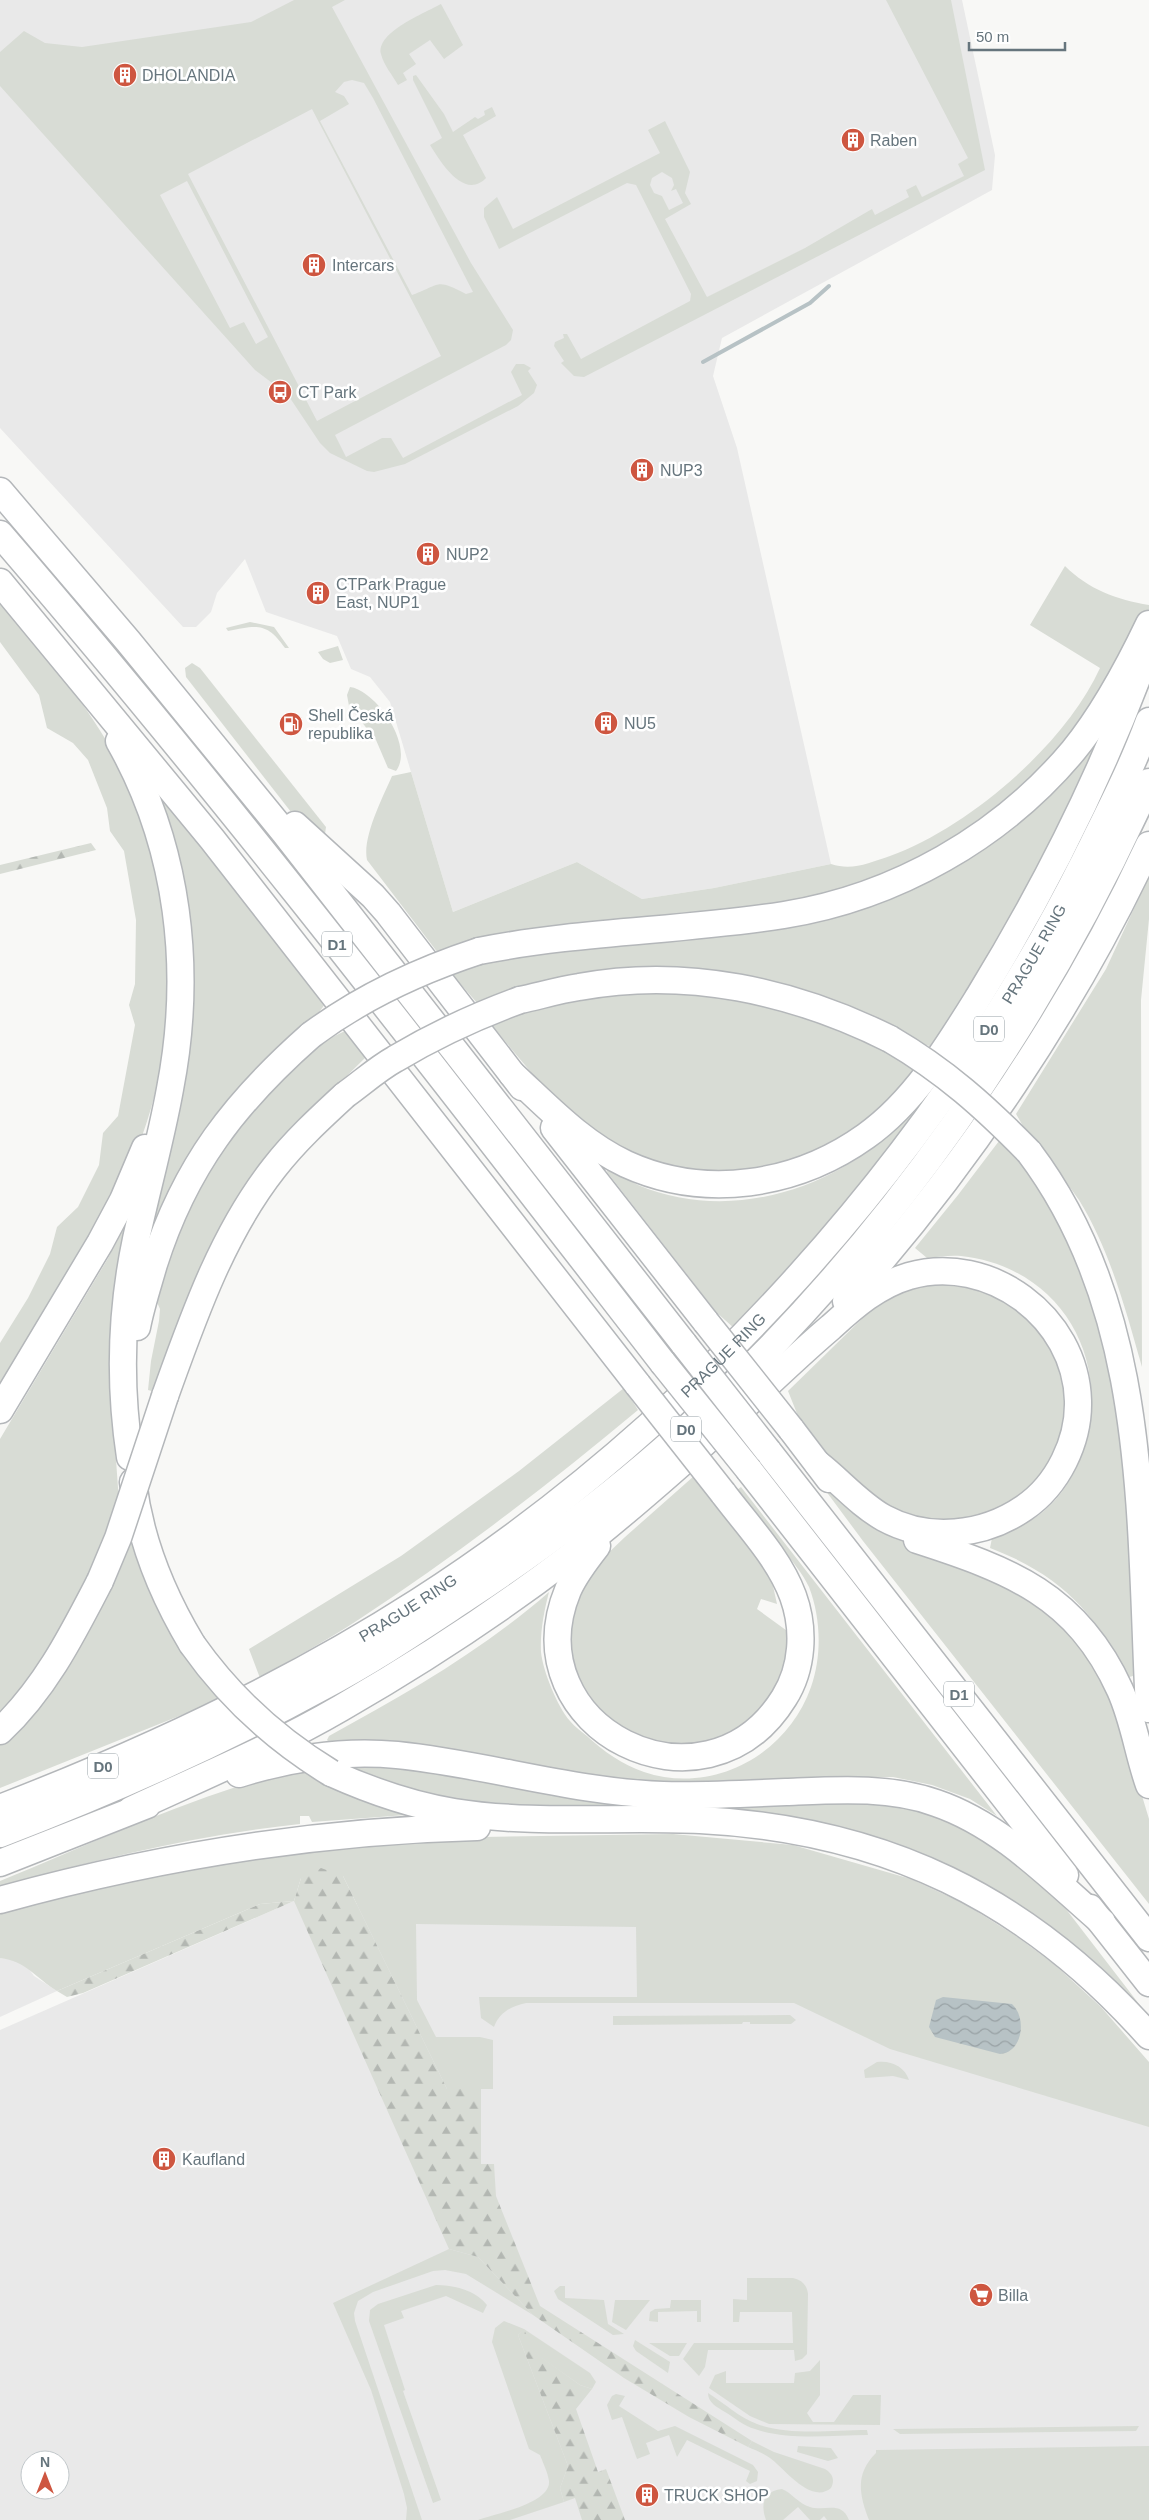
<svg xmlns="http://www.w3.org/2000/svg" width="1149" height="2520" font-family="Arial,sans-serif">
	<defs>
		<pattern id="forest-firs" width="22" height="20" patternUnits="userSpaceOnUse" patternTransform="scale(1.25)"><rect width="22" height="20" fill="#d8dcd5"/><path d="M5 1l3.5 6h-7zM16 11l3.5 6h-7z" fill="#b3b7b2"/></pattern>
		<pattern id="water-waves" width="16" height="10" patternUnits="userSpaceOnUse" patternTransform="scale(1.25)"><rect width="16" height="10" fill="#b7c2c5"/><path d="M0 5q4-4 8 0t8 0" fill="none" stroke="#99a2a5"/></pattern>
	</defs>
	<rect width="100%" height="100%" fill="#f8f8f6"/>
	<g fill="#e9e9e9" fill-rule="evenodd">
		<path d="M0 0H962L995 155 992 190 722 338 713 376 737 448 831 864 714 888 642 899 577 862 453 912 390 702 370 677 351 669 337 636 266 612 245 559 217 593 211 612 196 627H183L0 428Z"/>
		<path d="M294 1901 642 1920 1149 2113V2520H0V2030ZM30 2460H60V2490H30Z"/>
		<path d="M0 1958 13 1959 26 1965 34 1976 57 1991 0 2017Z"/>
	</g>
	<g fill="#d8dcd5" fill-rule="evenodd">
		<path d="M294 0H345L332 7 471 263 513 330 511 340 506 345 335 435 346 457 382 438H391L403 458 522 395 511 372 516 364H524L531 368 528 371 537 385 534 393 518 406 405 464 374 472 367 471 330 453 320 443 288 395 255 370 0 86V52L24 31 45 43 82 47 251 22ZM352 80 364 83 373 98 473 292 466 294C435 278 442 284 412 295L320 121 349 104 344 96 335 92 344 82ZM312 109 441 356 317 421 188 174ZM187 181 268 337 256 344 244 322 230 328 160 195Z"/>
		<path d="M886 0H951L985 170 584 377 574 376 561 363 564 361 554 346 555 342 564 338 563 334H567L581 359 690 301 691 294 636 185 627 183 499 249 484 217V208L497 197 513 229 660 153 648 130 665 121 690 172 685 193 691 204 665 219 707 297 805 248 872 209 875 215 909 197 906 190 916 185 922 197 964 176 958 164 968 158ZM662 172 672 178 674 185 671 191 676 189 683 203 669 210 662 196 654 193 650 185 652 178Z"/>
		<path d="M441 4 463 45 444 59 430 40 409 54 416 64 403 73 407 80 398 85C393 76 383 64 381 54 376 32 425 13 441 4Z"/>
		<path d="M416 75 444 114 453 132 475 117 478 119 485 115 484 111 492 107 496 116 463 135 486 178C464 201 440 161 430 145L442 138 413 80V76Z"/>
		<path d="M1065 566C1088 589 1117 600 1149 605V609C1119 663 1089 718 1047 763 975 840 877 884 776 906 735 914 692 917 651 923 580 933 509 943 438 953L367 860C362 837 383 797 392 776L411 772 453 912 577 862 642 899 714 888 831 864C852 871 869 863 890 856 969 827 1065 745 1100 668L1030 625Z"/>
		<path d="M0 599C44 652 87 704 120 764 127 777 131 793 137 806 142 820 148 835 152 849 178 940 174 1051 141 1139L0 1402V1343L28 1298 50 1254 57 1227 78 1207 99 1165 103 1133 118 1116 135 1025 129 1005 135 984 136 920 124 851 110 831 107 808 88 760 73 743 47 728 39 695 0 642Z"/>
		<path d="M250 622 274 627 289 648H285C267 622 257 625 228 631L226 628Z"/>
		<path d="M338 646 343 660 330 663 323 659 318 652Z"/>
		<path d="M192 663 200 668 326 827 325 834 322 836 314 834 291 812 186 677 185 668Z"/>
		<path d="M350 687C375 690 415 745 396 771L388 768 376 740 349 706 347 695Z"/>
		<path d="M1098 741 1099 745 1000 942 932 1047 737 978 478 1004 450 972 491 959 887 896Z"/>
		<path d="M152 784 325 1004 145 1254 179 1086Z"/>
		<path d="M1149 876V919L1141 1000 1142 1367C1126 1311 1110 1250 1079 1200 1066 1181 1051 1164 1036 1146 1028 1137 1023 1125 1016 1114L1106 969Z"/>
		<path d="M645 987 776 1003 885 1049 916 1071 894 1098 837 1145 761 1175 649 1166 563 1110 492 1026 522 1008Z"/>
		<path d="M347 1030 367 1056 285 1137 155 1392 148 1390 151 1361 159 1321 160 1309 156 1300 166 1257 199 1182 243 1117 318 1044Z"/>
		<path d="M910 1113 914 1115 849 1200 735 1329 716 1312 607 1172 608 1169H612C621 1174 629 1181 638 1185 734 1225 844 1187 910 1113Z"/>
		<path d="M999 1141 1020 1160 1088 1261 1135 1513 1133 1676 1129 1677C1093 1611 1061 1575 990 1548L992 1538C1008 1531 1025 1525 1039 1515 1063 1497 1078 1470 1085 1442 1111 1352 1055 1266 961 1256 950 1255 938 1257 927 1258L915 1248 958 1195Z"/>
		<path d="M128 1220 112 1403 119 1502 78 1610 0 1720V1439L107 1260Z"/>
		<path d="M950 1279 992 1288 1050 1337 1070 1404 1049 1472 1000 1515 925 1523 891 1512 833 1462 800 1421 788 1391 875 1306 910 1284Z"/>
		<path d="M624 1388 638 1410C548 1485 456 1556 358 1620 326 1641 292 1659 260 1678L249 1649 401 1556 519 1471Z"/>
		<path d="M788 1440 829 1483 1029 1589 1105 1673 1149 1819V1904L863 1541Z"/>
		<path d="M694 1476 749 1545 771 1577 777 1604 761 1599 757 1609 790 1633 792 1649 770 1708 698 1752 620 1735 578 1685 569 1642 576 1601 586 1579 603 1558 625 1537Z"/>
		<path d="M741 1487 997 1816 970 1799 932 1785 893 1777H819L755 1783 649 1784 330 1743 327 1740 329 1736C406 1694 483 1650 549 1592 544 1611 540 1632 541 1652 543 1671 557 1706 570 1721 575 1727 581 1731 587 1736 603 1751 623 1765 644 1772 713 1795 787 1755 811 1687 822 1656 821 1618 809 1587 803 1574 792 1561 783 1550 768 1530 752 1510 737 1490Z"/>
		<path d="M133 1529 196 1671 219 1700 0 1788V1742Z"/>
		<path d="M338 1762 447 1767 865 1797 955 1816 1049 1887 1149 2017 1117 1992 883 1847 532 1812 411 1796Z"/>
		<path d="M299 1769C332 1791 369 1801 406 1815L312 1822 309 1816H300V1824C198 1835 99 1859 0 1886V1881C98 1841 196 1794 299 1769Z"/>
		<path d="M673 1834 793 1845 911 1879 965 1904 1016 1936 1054 1964 1101 2007 1149 2062V2127L890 2049 794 2003H526C511 2006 499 2013 494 2027L481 2018 479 1997H637L636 1927 416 1924 417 2000 436 2037H480L493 2040V2089H447L343 1876 301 1878 294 1901 260 1904 57 1991C36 1978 26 1961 0 1958V1912L77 1892 244 1856 482 1837Z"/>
		<path d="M790 2015 796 2020 791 2024H750V2022H743L742 2024 613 2025V2016Z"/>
		<path d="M877 2062C891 2060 905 2067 909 2080L893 2076 865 2078 864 2070Z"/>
		<path d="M449 2249 478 2257 533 2315 466 2274 445 2270 433 2271 373 2292 358 2301 354 2313 355 2321 422 2520H406L407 2508 404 2494 371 2390 333 2303Z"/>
		<path d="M747 2278H793C802 2280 807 2285 808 2294L807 2354 802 2359 795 2361 794 2350H708L705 2367 699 2376 683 2359 694 2343H793L792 2312H740L739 2322H733V2299L747 2300Z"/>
		<path d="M436 2285C454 2285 475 2290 487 2305L483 2313 446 2296 401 2311 404 2318 384 2325 405 2390 403 2391 441 2500 433 2503 369 2321 370 2310 378 2304Z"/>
		<path d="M560 2286H565V2298L604 2300 608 2324 624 2334 613 2335 558 2299 554 2291Z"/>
		<path d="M615 2300H650L626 2330 612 2322Z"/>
		<path d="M671 2300H701V2322H697V2311L658 2312V2322L649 2321 650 2312 655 2309 670 2308Z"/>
		<path d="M504 2321 524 2329 590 2373 596 2382 592 2389 580 2385 533 2352 524 2330 518 2335 568 2466 560 2488 564 2502 510 2520H478C495 2514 551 2503 549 2481 548 2473 543 2463 540 2455L529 2449 492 2342 495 2328Z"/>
		<path d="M635 2340 670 2362 668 2373 636 2351 633 2346Z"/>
		<path d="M649 2343H687L679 2356H670Z"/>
		<path d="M820 2360V2395L807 2413 813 2422H834L853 2395H881L880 2425 769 2424 750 2416 709 2388 715 2375 726 2371V2383H794L795 2373 810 2371Z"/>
		<path d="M708 2393C724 2403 740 2418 757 2424 788 2436 834 2430 867 2430L868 2435C832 2435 790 2441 755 2429 744 2426 735 2418 725 2412 717 2407 708 2403 708 2393Z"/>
		<path d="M616 2394 625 2396 619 2406 658 2431 675 2426 753 2465 758 2472 757 2481 750 2484 746 2481 750 2471 687 2440 677 2457 669 2435 646 2443 650 2454 637 2459 622 2417 612 2420 607 2405 612 2396Z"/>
		<path d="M1139 2426 1136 2431 900 2434 893 2429Z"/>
		<path d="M752 2441 774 2452 825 2469C833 2474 835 2480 831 2488 811 2505 784 2468 770 2458 763 2453 755 2450 748 2447Z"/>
		<path d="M798 2446 831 2448 838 2458 828 2461 797 2452Z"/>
		<path d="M1149 2446V2520H869C859 2494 855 2474 876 2453V2450Z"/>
		<path d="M782 2489C792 2493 799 2504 810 2507 825 2512 841 2500 849 2520H827L824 2516 820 2520H810L798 2507 783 2520H766C760 2504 764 2491 782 2489Z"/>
	</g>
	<g fill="url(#forest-firs)">
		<path d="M91 843 96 850 0 874V865Z"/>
		<path d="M321 1868 343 1876 447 2089H481V2164H494L496 2196 540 2306 752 2441 748 2447 689 2417 624 2378 533 2315 478 2257 449 2249 294 1901 83 1993 67 1997 57 1991 260 1904 294 1901 301 1878Z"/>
		<path d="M524 2329 534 2352 580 2385 592 2389 576 2409 598 2472 606 2469 625 2520H582L575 2498 564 2502 560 2488 568 2466 518 2335Z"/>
	</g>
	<path fill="url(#water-waves)" d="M943 1997 1012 2004C1027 2018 1023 2052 1000 2054L935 2037 929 2027 936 2000Z"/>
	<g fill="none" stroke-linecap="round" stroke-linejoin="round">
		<path stroke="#b7c2c5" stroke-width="4" d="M703 362 810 303 829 286"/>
		<g stroke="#b4b7ba" stroke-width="29">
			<g id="highway">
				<path d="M0 491 128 641 284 832 684 1344"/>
				<path d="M0 534C231 802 446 1083 663 1363"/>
				<path d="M0 582 212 839 638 1385"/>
				<path d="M119 741C179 847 193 970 170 1089 161 1139 147 1189 136 1239 121 1310 119 1385 130 1457"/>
				<path d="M295 825 373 896 388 913 522 1087"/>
				<path d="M479 951C580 931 683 931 784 915 896 897 1001 837 1073 751 1104 713 1128 668 1149 624"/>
				<path d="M520 1000C539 996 559 990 579 987 686 967 794 991 890 1039"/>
				<path d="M512 1074C547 1106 581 1143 626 1164 705 1200 796 1186 866 1136 914 1102 948 1046 979 996 1047 885 1105 769 1149 646"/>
				<path d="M554 1128 706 1322"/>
				<path d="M1029 1152C1149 1311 1139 1514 1149 1709"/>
				<path d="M846 1301C964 1170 1075 1005 1149 845"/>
				<path d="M137 1327C141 1306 148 1285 154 1264 185 1166 235 1102 311 1035"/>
				<path d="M165 1396C193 1318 222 1234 274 1168 295 1141 320 1118 345 1095"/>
				<path d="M0 1410 100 1243 123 1200 145 1148"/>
				<path d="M791 1429 829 1479"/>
				<path d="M768 1451 1149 1938"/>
				<path d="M749 1470 1065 1875"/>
				<path d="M133 1482C140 1541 162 1594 192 1644"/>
				<path d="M917 1540C1010 1570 1077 1595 1120 1690 1134 1721 1138 1754 1149 1785"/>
				<path d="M597 1546C586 1560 575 1574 568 1590 511 1728 705 1825 784 1698 803 1668 805 1629 793 1596 779 1558 747 1525 723 1493"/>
				<path d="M0 1731C45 1689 72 1635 100 1581"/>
				<path d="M331 1773C371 1791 411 1805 454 1812 535 1825 618 1816 700 1820 883 1829 1027 1898 1149 2036"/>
				<path d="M239 1774C290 1758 344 1750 397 1755 486 1764 573 1792 663 1795 704 1796 745 1794 786 1792 835 1790 889 1786 936 1803 1001 1825 1051 1878 1102 1922"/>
				<path id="s1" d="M0 1808C145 1752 287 1686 418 1602 695 1424 936 1156 1084 862 1107 816 1131 770 1149 721"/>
				<path d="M131 1810C202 1777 274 1747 341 1708 419 1663 496 1613 568 1558 626 1513 680 1465 734 1416 766 1386 798 1355 831 1327 854 1306 878 1285 909 1276 989 1253 1076 1317 1078 1401 1079 1441 1058 1485 1024 1508 983 1536 928 1542 884 1518 859 1504 840 1481 818 1464"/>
				<path d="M0 1834C110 1792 218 1744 322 1687 372 1661 419 1629 466 1598 546 1545 625 1486 695 1421 888 1243 1042 1021 1149 782"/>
				<path d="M0 1863 147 1805"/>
				<path d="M0 1900C156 1857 315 1831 477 1827"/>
				<path d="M1090 1908 1149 1983"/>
			</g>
		</g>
		<use href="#highway" stroke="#fff" stroke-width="26"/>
		<g stroke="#b4b7ba" stroke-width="29" stroke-linecap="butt">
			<g id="highway-bridge">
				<path d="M311 1035C362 997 418 971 479 951"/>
				<path d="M890 1039C945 1071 985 1107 1029 1152"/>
				<path d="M345 1095C362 1083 377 1069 395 1059 435 1035 476 1016 520 1000"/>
				<path d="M706 1322 791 1429"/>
				<path d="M684 1344 768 1451"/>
				<path d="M663 1363 749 1470"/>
				<path d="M638 1385 723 1493"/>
				<path d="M100 1581 118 1538 165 1396"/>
				<path d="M192 1644C230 1698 275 1739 331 1773"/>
			</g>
		</g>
		<use href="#highway-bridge" stroke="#fff" stroke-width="26"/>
	</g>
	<defs>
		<g id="building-disc" transform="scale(1.25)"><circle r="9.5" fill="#ce5640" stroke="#fff"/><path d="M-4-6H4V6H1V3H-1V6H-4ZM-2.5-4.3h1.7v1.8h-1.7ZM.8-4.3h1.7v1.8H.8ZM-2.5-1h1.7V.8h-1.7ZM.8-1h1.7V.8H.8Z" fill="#fff"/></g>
		<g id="bus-disc" transform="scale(1.25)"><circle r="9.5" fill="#ce5640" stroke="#fff"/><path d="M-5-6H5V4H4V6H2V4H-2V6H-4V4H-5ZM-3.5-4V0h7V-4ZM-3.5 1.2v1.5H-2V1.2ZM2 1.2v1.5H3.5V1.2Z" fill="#fff"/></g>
		<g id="fuel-disc" transform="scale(1.25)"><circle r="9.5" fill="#ce5640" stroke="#fff"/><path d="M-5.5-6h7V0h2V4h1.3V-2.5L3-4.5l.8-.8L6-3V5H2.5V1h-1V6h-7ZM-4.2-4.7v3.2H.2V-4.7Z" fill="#fff"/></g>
		<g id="supermarket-disc" transform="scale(1.25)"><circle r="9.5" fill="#ce5640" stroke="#fff"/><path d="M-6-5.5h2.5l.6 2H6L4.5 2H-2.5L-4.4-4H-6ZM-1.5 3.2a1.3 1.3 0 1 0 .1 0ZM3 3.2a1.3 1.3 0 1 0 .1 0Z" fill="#fff"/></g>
	</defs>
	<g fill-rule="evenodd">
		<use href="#building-disc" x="125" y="75"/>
		<use href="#building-disc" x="853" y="140"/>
		<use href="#building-disc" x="314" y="265"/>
		<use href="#bus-disc" x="280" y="392"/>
		<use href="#building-disc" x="642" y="470"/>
		<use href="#building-disc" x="428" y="554"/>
		<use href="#building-disc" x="318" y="593"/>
		<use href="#building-disc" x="606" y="723"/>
		<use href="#fuel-disc" x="291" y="724"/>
		<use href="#building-disc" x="164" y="2159"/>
		<use href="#supermarket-disc" x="981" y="2295"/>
		<use href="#building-disc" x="647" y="2495"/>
	</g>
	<g text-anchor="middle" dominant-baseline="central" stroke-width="5" stroke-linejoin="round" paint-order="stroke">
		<g fill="#fff" stroke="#949ea4" stroke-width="1">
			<rect x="322" y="931.5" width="30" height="25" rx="4"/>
			<rect x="974" y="1016.5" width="30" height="25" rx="4"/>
			<rect x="671" y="1416.5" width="30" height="25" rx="4"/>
			<rect x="944" y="1681.5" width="30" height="25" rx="4"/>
			<rect x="88" y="1753.5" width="30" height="25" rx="4"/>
		</g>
		<g font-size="15" font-weight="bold" fill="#66757d">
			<text x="337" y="944">D1</text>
			<text x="989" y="1029">D0</text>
			<text x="686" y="1429">D0</text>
			<text x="959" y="1694">D1</text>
			<text x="103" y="1766">D0</text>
		</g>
		<g font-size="16" fill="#66757d" stroke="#fff" text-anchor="start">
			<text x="142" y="75">DHOLANDIA</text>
			<text x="870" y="140">Raben</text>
			<text x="332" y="265">Intercars</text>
			<text x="298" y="392">CT Park</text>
			<text x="660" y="470">NUP3</text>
			<text x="446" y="554">NUP2</text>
			<text x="336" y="584">CTPark Prague<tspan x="336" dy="18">East, NUP1</tspan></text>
			<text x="308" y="715">Shell Česká<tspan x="308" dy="18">republika</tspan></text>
			<text x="624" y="723">NU5</text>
			<text x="182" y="2159">Kaufland</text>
			<text x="998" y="2295">Billa</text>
			<text x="664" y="2495">TRUCK SHOP</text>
		</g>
		<g font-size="16" fill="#66757d" stroke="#fff">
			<text stroke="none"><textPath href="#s1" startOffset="1369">PRAGUE RING</textPath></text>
			<text stroke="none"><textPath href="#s1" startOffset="860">PRAGUE RING</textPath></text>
			<text stroke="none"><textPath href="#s1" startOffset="455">PRAGUE RING</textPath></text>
		</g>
	</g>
	<g transform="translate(45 2475)"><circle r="24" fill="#ffffff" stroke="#c2c8cb"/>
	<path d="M0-4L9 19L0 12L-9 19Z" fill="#ce5640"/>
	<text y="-8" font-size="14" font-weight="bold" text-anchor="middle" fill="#66757d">N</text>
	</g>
	<path d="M969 42v8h96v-8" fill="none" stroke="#66757d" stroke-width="2.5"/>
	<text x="976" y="42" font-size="15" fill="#66757d" stroke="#ffffff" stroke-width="4" paint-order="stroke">50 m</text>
</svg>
